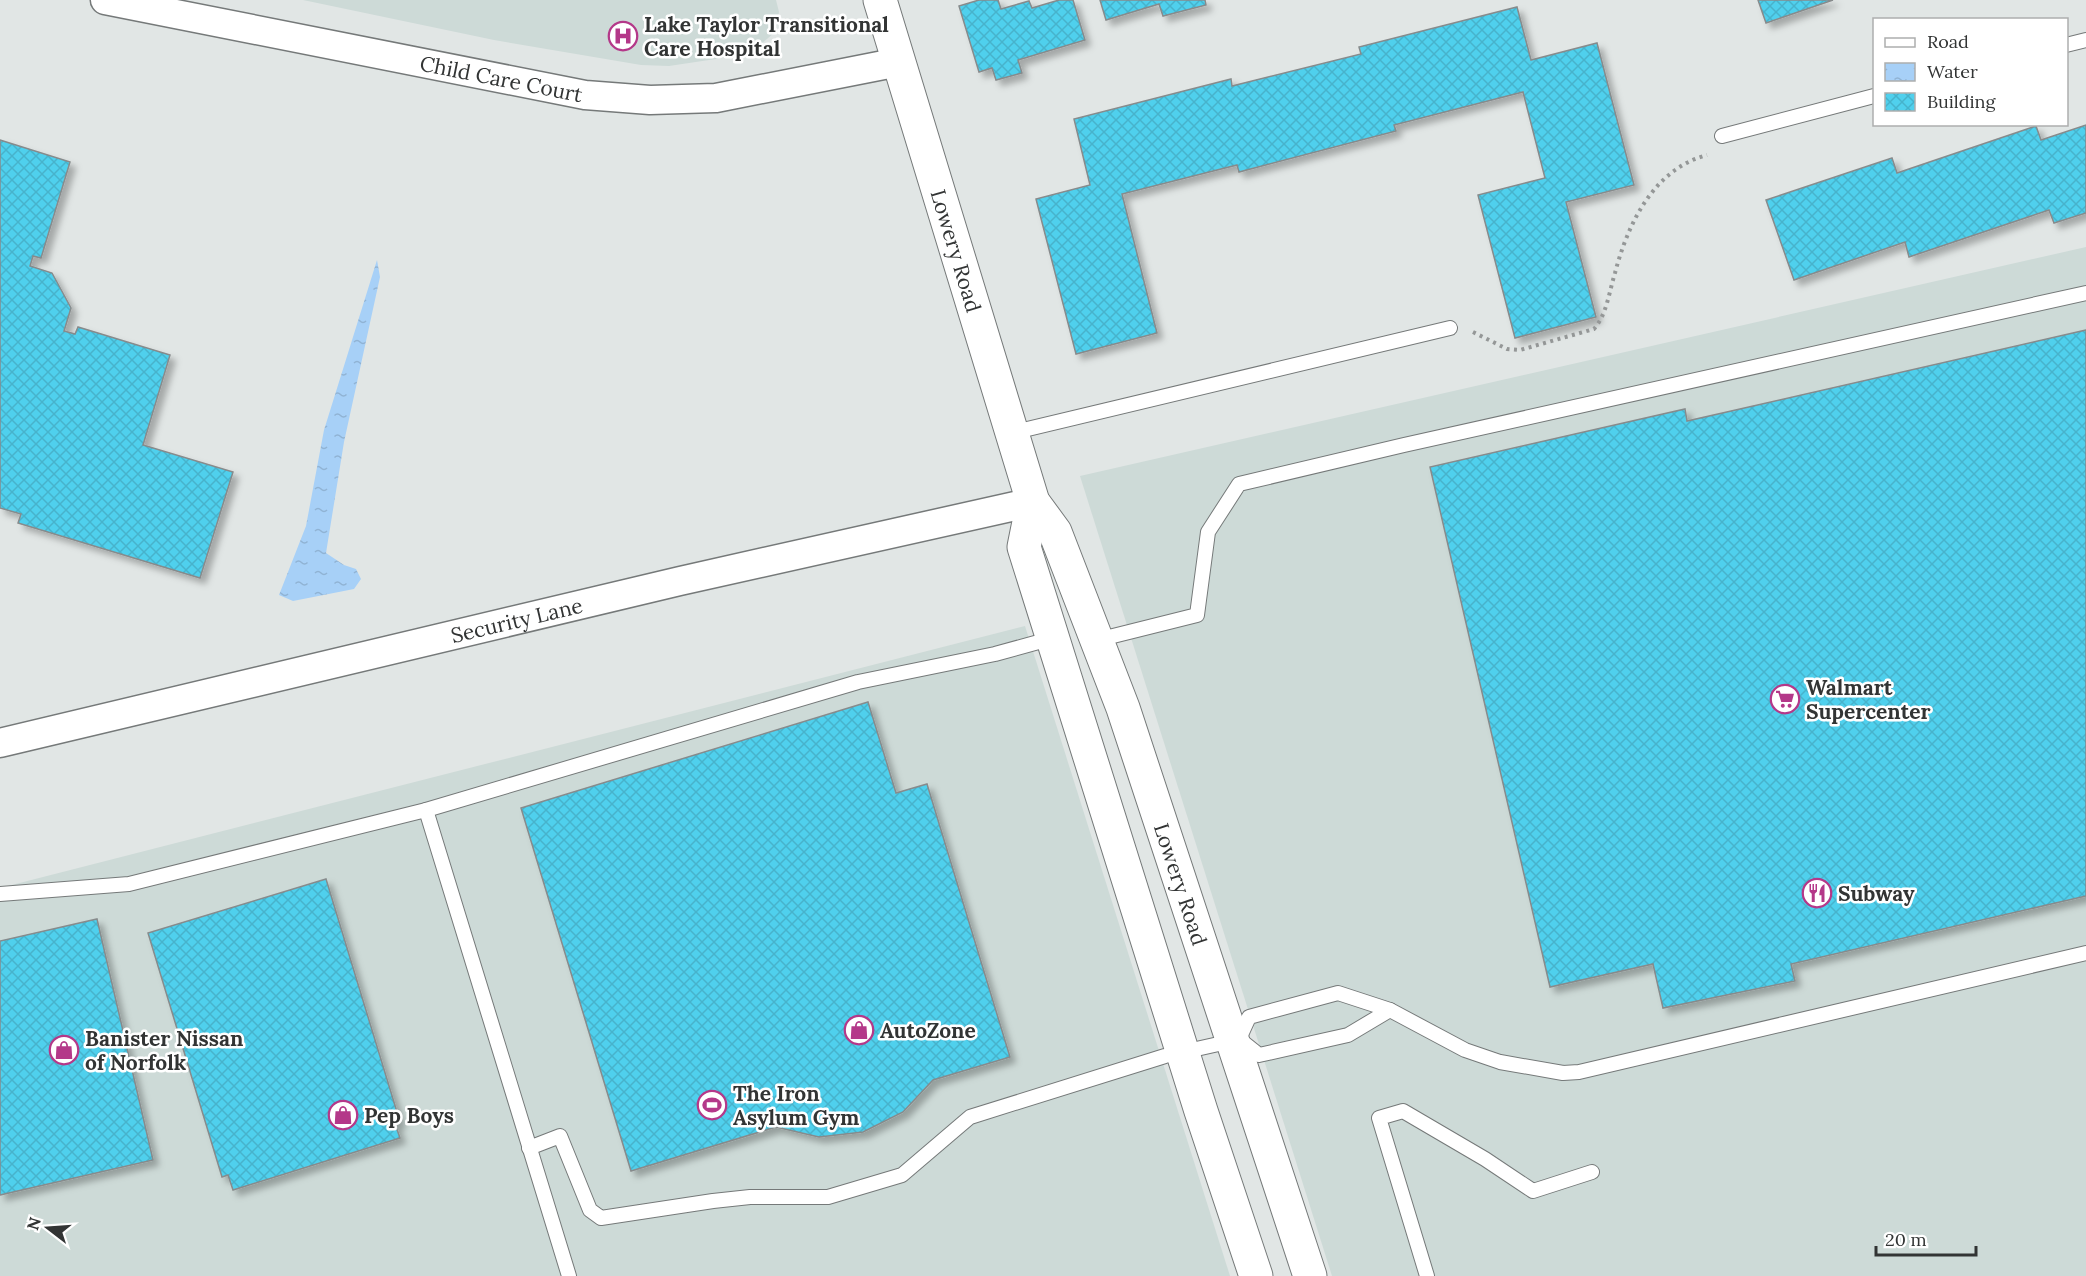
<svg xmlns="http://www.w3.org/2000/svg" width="2086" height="1276" font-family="Lora,serif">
	<defs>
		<pattern id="water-ripples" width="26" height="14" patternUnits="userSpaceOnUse" patternTransform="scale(1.5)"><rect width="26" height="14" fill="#a7d0f7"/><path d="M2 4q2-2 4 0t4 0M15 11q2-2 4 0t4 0" fill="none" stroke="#90b3d4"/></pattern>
		<pattern id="building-cross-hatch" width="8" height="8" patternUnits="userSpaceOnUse" patternTransform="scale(1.5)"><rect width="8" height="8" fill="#50d0ed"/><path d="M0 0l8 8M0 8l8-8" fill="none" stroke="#46b3cc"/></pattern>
		<filter id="shadow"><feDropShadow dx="5.5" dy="5.5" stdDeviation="3" flood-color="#0004"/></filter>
	</defs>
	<rect width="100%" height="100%" fill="#e1e6e5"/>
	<g fill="#cddad7">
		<path d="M303 0H776L779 12 775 32 760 45 729 57 669 66 641 65 494 40Z"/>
		<path d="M2086 247V1276H1332L1080 476Z"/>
		<path d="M1025 626 1230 1276H0V888Z"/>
	</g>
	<path fill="url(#water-ripples)" d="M377 260 380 277 344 442 326 553 344 565 356 569 361 579 354 589 293 601 279 595 306 526 324 430Z"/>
	<g fill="url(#building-cross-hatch)" stroke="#878b8c" stroke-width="1.5" filter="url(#shadow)">
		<path d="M979 0H998L1001 9 1029 1 1032 8 1059 0H1073L1085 40 1018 60 1022 73 996 80 992 68 979 72 959 6Z"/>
		<path d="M1100 0H1205L1206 5 1163 16 1159 4 1106 20Z"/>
		<path d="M1758 0H1833L1766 23Z"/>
		<path d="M1517 7 1531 60 1597 43 1634 185 1566 202 1596 317 1515 338 1478 195 1545 178 1523 92 1394 125 1396 131 1239 172 1237 165 1122 194 1157 333 1076 354 1036 199 1090 185 1074 119 1231 79 1232 86 1361 54 1359 47Z"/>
		<path d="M2086 125V213L2054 223 2049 210 1909 257 1905 242 1794 280 1766 200 1892 158 1897 173 2036 126 2041 140Z"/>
		<path d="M0 140 70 162 41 258 33 256 30 266 52 273 71 308 64 331 75 334 78 327 170 355 143 445 233 472 200 578 18 523 21 514 0 508Z"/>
		<path d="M2086 330V896L1791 964 1795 981 1663 1008 1653 964 1550 987 1430 467 1685 409 1687 421Z"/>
		<path d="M868 702 896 793 927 784 1010 1057 933 1080 903 1112 863 1132 819 1137 776 1127 631 1171 521 808Z"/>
		<path d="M326 879 400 1122 395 1124 400 1138 233 1190 228 1175 222 1177 148 933Z"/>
		<path d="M97 919 153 1160 0 1195V941Z"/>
	</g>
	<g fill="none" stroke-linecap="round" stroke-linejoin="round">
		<g stroke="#757979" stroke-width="16">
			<g id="service">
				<path d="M2066 45 2086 40"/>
				<path d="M1722 136 1874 96"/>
				<path d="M1011 433 1450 328"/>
				<path d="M1097 640 1197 615 1208 532 1239 484 1404 445 2086 293"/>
				<path d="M426 810 569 1276"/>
				<path d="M0 894 129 884 426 810 858 682 995 654 1053 638"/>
				<path d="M1239 1039 1249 1017 1338 993 1390 1010 1465 1050 1500 1062 1563 1073 1579 1072 2086 953"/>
				<path d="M529 1148 560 1136 590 1210 601 1218 713 1201 750 1197H828L902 1175 970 1117 1165 1056 1232 1041 1239 1039 1259 1055 1348 1035 1390 1010"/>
				<path d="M1427 1276 1379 1118 1403 1111 1485 1159 1533 1191 1592 1172"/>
			</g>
		</g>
		<g stroke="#757979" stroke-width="31">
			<g id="minor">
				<path id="s1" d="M105 0 585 95 650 100 716 98 899 62"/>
				<path id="s2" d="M0 743 680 581 1033 502"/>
			</g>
		</g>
		<g stroke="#757979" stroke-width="35">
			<g id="tertiary">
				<path id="s3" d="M880 0 1033 502 1055 532 1123 708 1310 1276"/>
				<path d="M1033 502 1024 547 1201 1111 1256 1276"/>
			</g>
		</g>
		<path stroke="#949797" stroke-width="4" stroke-dasharray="3 4.5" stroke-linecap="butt" d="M1473 332 1507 349 1520 350 1594 329C1607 314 1609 292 1615 273 1628 223 1654 169 1707 155"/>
		<use href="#service" stroke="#fff" stroke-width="14"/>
		<use href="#minor" stroke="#fff" stroke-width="28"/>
		<use href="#tertiary" stroke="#fff" stroke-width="33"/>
	</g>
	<defs>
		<g id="hospital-ring" transform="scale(1.5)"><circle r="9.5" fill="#fff" stroke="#b43889" stroke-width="1.5"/><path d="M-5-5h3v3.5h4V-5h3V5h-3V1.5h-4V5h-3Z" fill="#b43889"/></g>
		<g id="supermarket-ring" transform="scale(1.5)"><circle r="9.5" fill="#fff" stroke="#b43889" stroke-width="1.5"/><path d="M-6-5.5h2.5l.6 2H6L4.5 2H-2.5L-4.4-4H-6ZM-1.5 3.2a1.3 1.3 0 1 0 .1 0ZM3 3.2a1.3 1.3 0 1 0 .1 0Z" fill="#b43889"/></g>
		<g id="restaurant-ring" transform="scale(1.5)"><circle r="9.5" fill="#fff" stroke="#b43889" stroke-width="1.5"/><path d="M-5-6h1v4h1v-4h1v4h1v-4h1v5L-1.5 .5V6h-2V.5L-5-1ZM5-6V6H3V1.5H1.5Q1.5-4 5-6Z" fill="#b43889"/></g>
		<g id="shop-ring" transform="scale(1.5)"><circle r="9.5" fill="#fff" stroke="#b43889" stroke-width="1.5"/><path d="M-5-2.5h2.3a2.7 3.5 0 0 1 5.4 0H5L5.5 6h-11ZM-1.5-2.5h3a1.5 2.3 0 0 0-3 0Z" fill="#b43889"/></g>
		<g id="stadium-ring" transform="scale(1.5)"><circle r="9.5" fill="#fff" stroke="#b43889" stroke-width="1.5"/><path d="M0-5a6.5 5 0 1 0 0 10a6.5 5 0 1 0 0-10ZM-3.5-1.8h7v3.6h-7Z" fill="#b43889"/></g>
	</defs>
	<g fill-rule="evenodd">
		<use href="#hospital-ring" x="623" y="36"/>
		<use href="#supermarket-ring" x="1785" y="699"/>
		<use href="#restaurant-ring" x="1817" y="893"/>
		<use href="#shop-ring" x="859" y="1030"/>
		<use href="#shop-ring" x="64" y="1050"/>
		<use href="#stadium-ring" x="712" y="1105"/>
		<use href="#shop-ring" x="343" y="1115"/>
	</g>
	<g text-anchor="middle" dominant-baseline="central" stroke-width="5" stroke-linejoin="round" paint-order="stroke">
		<g font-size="21" font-weight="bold" fill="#323434" stroke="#fff" text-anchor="start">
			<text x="644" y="24">Lake Taylor Transitional<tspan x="644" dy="24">Care Hospital</tspan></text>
			<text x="1806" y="687">Walmart<tspan x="1806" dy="24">Supercenter</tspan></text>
			<text x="1838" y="893">Subway</text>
			<text x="880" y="1030">AutoZone</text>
			<text x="85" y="1038">Banister Nissan<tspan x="85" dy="24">of Norfolk</tspan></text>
			<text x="733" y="1093">The Iron<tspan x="733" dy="24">Asylum Gym</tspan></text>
			<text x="364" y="1115">Pep Boys</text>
		</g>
		<g font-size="21" fill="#323434" stroke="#fff">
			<text stroke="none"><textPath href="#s1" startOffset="404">Child Care Court</textPath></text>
			<text stroke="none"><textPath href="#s3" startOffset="262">Lowery Road</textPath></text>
			<text stroke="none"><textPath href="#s2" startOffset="531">Security Lane</textPath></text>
			<text stroke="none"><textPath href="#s3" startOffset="936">Lowery Road</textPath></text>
		</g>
	</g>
	<rect x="1873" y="18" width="195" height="108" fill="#ffffff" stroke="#adaeae" stroke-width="1.5"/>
	<rect x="1885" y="38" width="30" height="9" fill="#ffffff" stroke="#adaeae" stroke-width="1.5"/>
	<text x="1927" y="48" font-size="18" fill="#323434">Road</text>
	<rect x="1885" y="63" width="30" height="18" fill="url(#water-ripples)" stroke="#adaeae" stroke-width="1.5"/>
	<text x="1927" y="78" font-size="18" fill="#323434">Water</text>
	<rect x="1885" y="93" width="30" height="18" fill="url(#building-cross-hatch)" stroke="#adaeae" stroke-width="1.5"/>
	<text x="1927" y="108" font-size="18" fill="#323434">Building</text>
	<g transform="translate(48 1228) rotate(287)" stroke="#ffffff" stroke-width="4.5" paint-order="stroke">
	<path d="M0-4.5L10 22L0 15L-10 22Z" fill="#323434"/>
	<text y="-9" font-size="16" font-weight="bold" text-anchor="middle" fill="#323434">N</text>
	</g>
	<path d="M1876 1246v9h100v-9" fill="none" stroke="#323434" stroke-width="3"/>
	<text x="1885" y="1246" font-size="18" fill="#323434" stroke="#ffffff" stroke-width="4.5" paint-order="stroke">20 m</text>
</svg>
